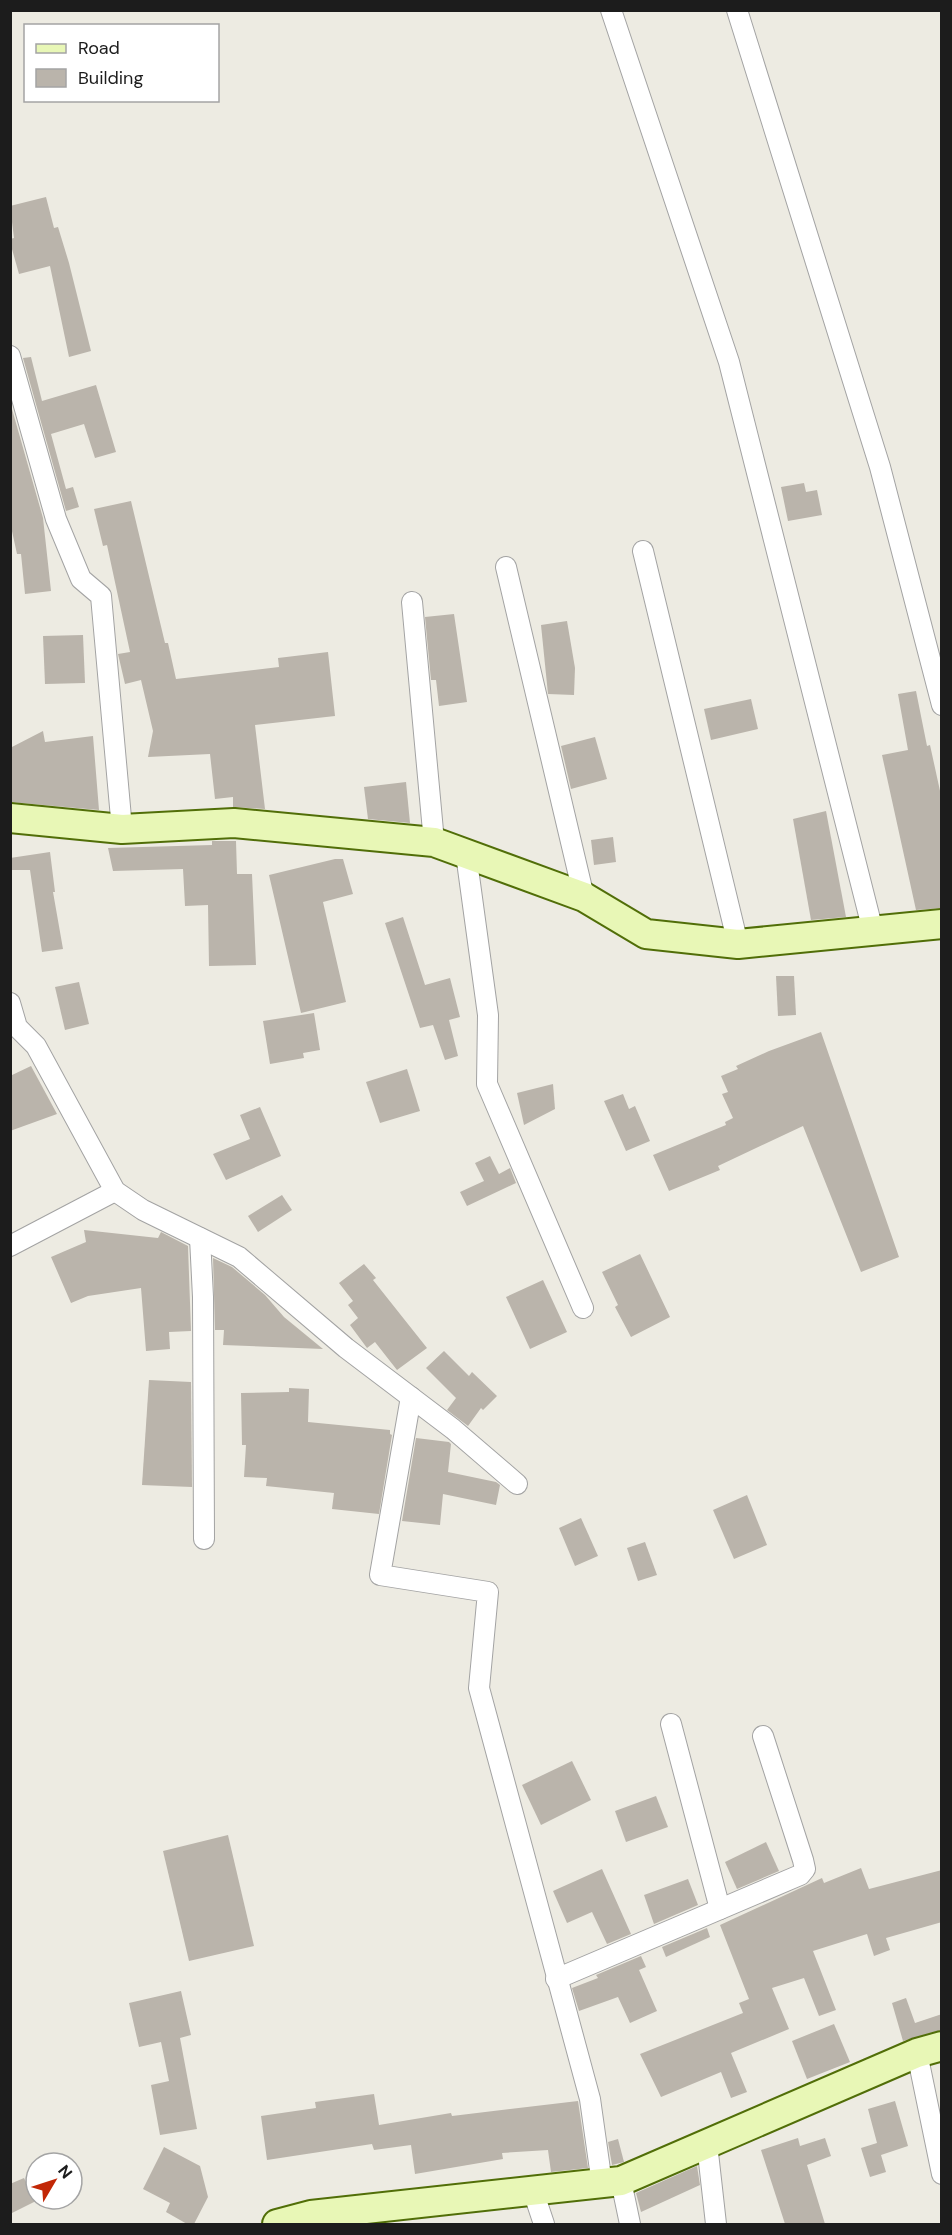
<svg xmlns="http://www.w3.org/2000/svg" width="952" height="2235" font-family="'DM Sans',sans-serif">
	<rect width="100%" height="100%" fill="#edebe2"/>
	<g fill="#bab4ab">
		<path d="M46 197 54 228 58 227 69 263 91 351 69 357 50 266 19 274 10 242V239L14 238 10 206Z"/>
		<path d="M31 357 42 401 96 385 116 452 95 458 84 424 51 434 66 489 73 487 79 507 66 511 23 358Z"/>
		<path d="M10 402 43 518 51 591 25 594 21 554H17L10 522Z"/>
		<path d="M804 483 806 492 817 490 822 515 788 521 781 487Z"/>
		<path d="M131 501 165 643H168L176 679 279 667 278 658 328 652 335 716 255 725 265 809 233 807V797L215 799 210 754 148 757 153 731 141 680 125 684 118 654 130 652 107 545 103 546 94 509Z"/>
		<path d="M454 614 467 702 439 706 436 680H431L425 617Z"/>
		<path d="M567 621 575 668 574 695 548 694 541 625Z"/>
		<path d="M83 635 85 683 45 684 43 636Z"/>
		<path d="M916 691 927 746 930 745 942 800V908L916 910 882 755 908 750 898 694Z"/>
		<path d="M751 699 758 729 711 740 704 709Z"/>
		<path d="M43 731 45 742 93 736 99 810 10 802V748Z"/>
		<path d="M595 737 607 779 571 789 561 746Z"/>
		<path d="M406 782 410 823 368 819 364 787Z"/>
		<path d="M826 811 846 917 811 920 793 819Z"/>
		<path d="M613 837 616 862 594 865 591 840Z"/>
		<path d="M212 841H236L237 874H252L256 965 209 966 208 905 185 906 183 869 113 871 108 848 212 845Z"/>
		<path d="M50 852 55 892H53L63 949 42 952 30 870H10V858Z"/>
		<path d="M335 859H343L353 894 323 902 346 1002 301 1013 269 875Z"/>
		<path d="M403 917 425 985 450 978 460 1017 449 1020 458 1056 445 1060 433 1025 420 1028 385 923Z"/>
		<path d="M776 976H794L796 1015 778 1016Z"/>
		<path d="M79 982 89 1024 65 1030 55 987Z"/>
		<path d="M314 1013 320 1050 303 1053 304 1058 270 1064 263 1021Z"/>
		<path d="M821 1032 899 1257 861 1272 803 1126 718 1166 720 1170 669 1191 653 1155 726 1125 725 1122 733 1118 722 1094 728 1092 721 1076 738 1069 736 1066 769 1051Z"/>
		<path d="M31 1066 57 1114 10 1131V1076Z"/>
		<path d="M407 1069 420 1111 380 1123 366 1082Z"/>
		<path d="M553 1084 555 1109 524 1125 517 1093Z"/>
		<path d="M623 1094 629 1109 635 1106 650 1141 626 1151 604 1101Z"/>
		<path d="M260 1107 281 1156 226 1180 213 1154 250 1139 240 1115Z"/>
		<path d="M490 1156 499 1174 510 1168 516 1183 467 1206 460 1192 484 1181 475 1163Z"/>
		<path d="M282 1195 292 1210 258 1232 248 1216Z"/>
		<path d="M84 1230 158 1238 161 1232 188 1246 191 1331 169 1332 170 1349 146 1351 141 1288 88 1296 71 1303 51 1257 86 1242Z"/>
		<path d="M640 1254 670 1317 631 1337 615 1307 618 1305 602 1272Z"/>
		<path d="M213 1258 232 1267 265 1295 284 1317 323 1349 223 1345 224 1330H215Z"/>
		<path d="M364 1264 376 1278 373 1280 427 1348 397 1370 375 1342 367 1348 350 1325 358 1318 348 1305 353 1301 339 1283Z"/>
		<path d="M543 1280 567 1332 530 1349 506 1297Z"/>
		<path d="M444 1351 469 1376 472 1372 497 1396 483 1410 481 1408 468 1426 447 1410 456 1398 426 1368Z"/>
		<path d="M149 1380 191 1382 192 1487 142 1485Z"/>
		<path d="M289 1388 309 1389 308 1422 390 1430V1434L392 1435 379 1514 332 1509 334 1493 266 1486 267 1478 244 1477 246 1445H242L241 1393 289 1392Z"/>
		<path d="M416 1438 449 1442 451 1444 448 1472 496 1482 500 1485 496 1505 443 1494 440 1525 402 1521Z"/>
		<path d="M747 1495 767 1545 734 1559 713 1510Z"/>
		<path d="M581 1518 598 1556 575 1566 559 1528Z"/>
		<path d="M645 1542 657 1575 638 1581 627 1548Z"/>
		<path d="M572 1761 591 1800 541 1825 522 1785Z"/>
		<path d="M656 1796 668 1827 626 1842 615 1811Z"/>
		<path d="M228 1835 254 1946 189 1961 163 1851Z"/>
		<path d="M766 1842 779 1871 737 1889 725 1862Z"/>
		<path d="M861 1868 869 1889 942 1870V1922L886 1938 890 1950 874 1956 867 1934 813 1951 836 2010 819 2016 804 1978 772 1988 789 2029 731 2053 747 2092 731 2098 721 2072 661 2097 640 2054 743 2013 739 2003 749 1999 720 1925 822 1878 824 1883Z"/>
		<path d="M602 1869 631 1934 607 1944 592 1912 567 1923 553 1891Z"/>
		<path d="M688 1879 698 1905 654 1924 644 1895Z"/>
		<path d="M707 1928 710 1937 666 1957 662 1947Z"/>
		<path d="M641 1956 646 1967 639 1970 657 2011 630 2023 618 1997 579 2011 572 1988 598 1978 596 1975Z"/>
		<path d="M181 1991 191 2035 180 2038 197 2129 160 2135 151 2085 169 2081 161 2042 139 2047 129 2003Z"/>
		<path d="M906 1998 915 2023 942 2014V2030L903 2041 892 2003Z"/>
		<path d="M834 2024 850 2062 807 2079 792 2041Z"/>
		<path d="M374 2094 379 2125 451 2113 452 2116 578 2101 588 2168 551 2172 548 2150 502 2153 503 2159 415 2174 411 2145 374 2150 372 2144 267 2160 261 2116 316 2108 315 2102Z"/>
		<path d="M895 2101 908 2146 881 2155 886 2172 870 2177 861 2148 877 2143 868 2109Z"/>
		<path d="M798 2138 800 2146 825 2138 831 2156 807 2165 825 2224H785L761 2150Z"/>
		<path d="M618 2139 624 2162 612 2165 608 2142Z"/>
		<path d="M164 2147 200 2166 208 2197 194 2224H187L166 2212 170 2203 143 2189Z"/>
		<path d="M697 2166 700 2185 641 2212 636 2193Z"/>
		<path d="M24 2178 36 2201 10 2214V2184Z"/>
	</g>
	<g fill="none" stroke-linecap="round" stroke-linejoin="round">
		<g stroke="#a3a3a3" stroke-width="22">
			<g id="street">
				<path d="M611 10 729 362 873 931"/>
				<path d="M737 10 880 467 942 705"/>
				<path d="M10 356 56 519 81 579 101 596 122 829"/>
				<path d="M643 551 738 944"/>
				<path d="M506 567 584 897"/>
				<path d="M412 602 434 842"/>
				<path d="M466 854 488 1015 487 1084 583 1308"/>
				<path d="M10 1003 17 1027 36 1046 115 1191 143 1210 239 1257 346 1348 453 1429 517 1484"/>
				<path d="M200 1238 203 1297 204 1539"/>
				<path d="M10 1246 115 1191"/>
				<path d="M411 1397 380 1575 488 1592 479 1688 590 2099 602 2184"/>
				<path d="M671 1724 720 1909"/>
				<path d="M556 1979 800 1875 805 1869 803 1860 763 1736"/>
				<path d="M917 2053 942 2174"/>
				<path d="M707 2144 716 2224"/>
				<path d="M621 2181 630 2224"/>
				<path d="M533 2191 544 2224"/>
			</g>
		</g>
		<g stroke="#516e08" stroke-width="32">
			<g id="secondary">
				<path d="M10 818 122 829 234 823 434 842 584 897 646 934 738 944 942 924"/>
				<path d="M277 2224 311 2215 621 2181 917 2053 942 2046"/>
			</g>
		</g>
		<use href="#street" stroke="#fff" stroke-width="20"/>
		<use href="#secondary" stroke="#e8f7b6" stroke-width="28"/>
	</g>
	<rect width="952" height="2235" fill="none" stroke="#1c1c1c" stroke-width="24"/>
	<rect x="24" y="24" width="195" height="78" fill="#ffffff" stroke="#a4a4a4" stroke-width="1.5"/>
	<rect x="36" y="44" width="30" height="9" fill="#e8f7b6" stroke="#a4a4a4" stroke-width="1.5"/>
	<text x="78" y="54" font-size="18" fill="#1c1c1c">Road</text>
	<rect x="36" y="69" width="30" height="18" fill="#bab4ab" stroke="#a4a4a4" stroke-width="1.5"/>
	<text x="78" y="84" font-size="18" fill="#1c1c1c">Building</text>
	<g transform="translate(54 2181) rotate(51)"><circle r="28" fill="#ffffff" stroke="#a4a4a4" stroke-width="1.5"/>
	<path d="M0-4.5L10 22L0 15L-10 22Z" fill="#c22706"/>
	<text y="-9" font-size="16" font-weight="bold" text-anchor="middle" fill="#1c1c1c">N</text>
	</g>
</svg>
